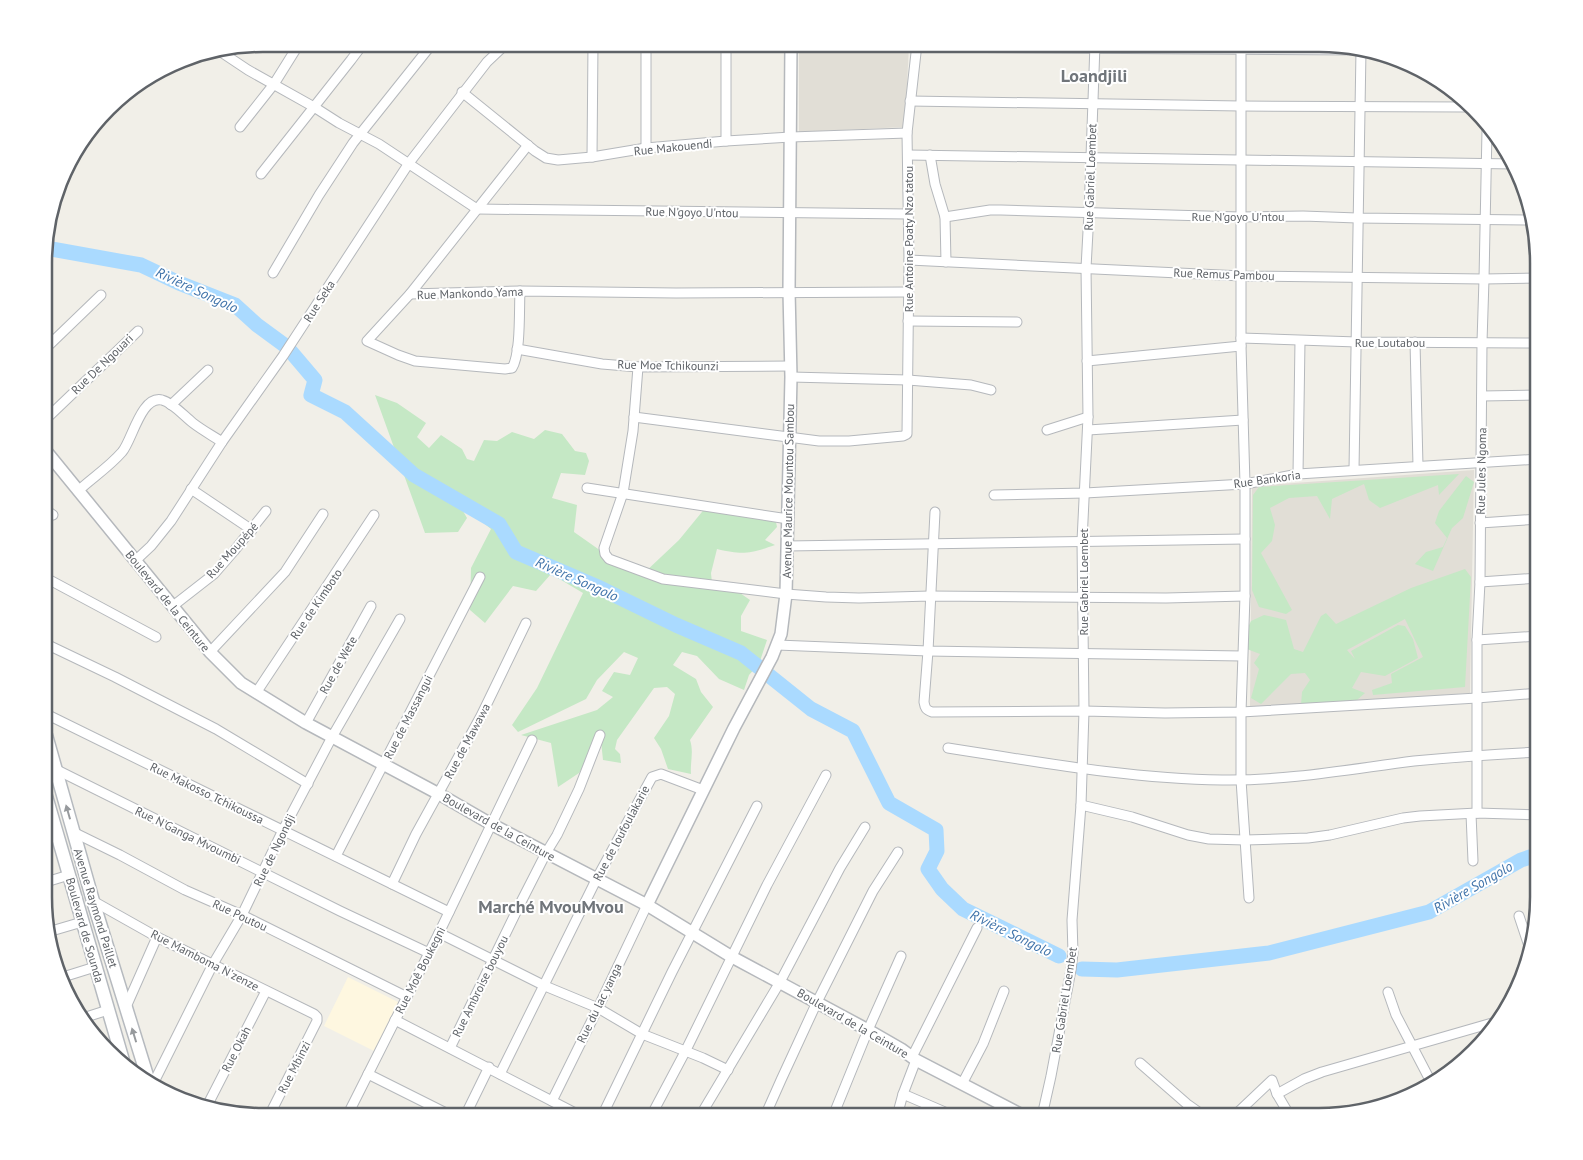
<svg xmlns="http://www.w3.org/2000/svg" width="1583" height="1160" font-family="'PT Sans',sans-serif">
	<rect width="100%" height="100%" fill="#f1efe8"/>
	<path fill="#fef7e0" d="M348 977 400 1003 374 1051 324 1026Z"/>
	<g fill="#e1ded6">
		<path d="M799 44H909L905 127 799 132Z"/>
		<path d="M1474 470 1470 693 1250 709 1252 486Z"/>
	</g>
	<g fill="#c5e8c5">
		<path d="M375 395 397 403 426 423 417 437 429 448 441 435 462 449 467 459 474 461 484 440 497 441 512 432 534 439 545 430 562 434 575 451 586 453 589 461 585 475 561 473 552 498 577 505 574 532 601 551 604 561 643 574 679 540 706 507 775 517 777 527 765 540 775 545C749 554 743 555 717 549L711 573 712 583 740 593 750 600 741 616V631L767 640 759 664 749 675 744 690 719 679 697 656 682 652 673 665 696 679 701 692 713 707 690 740C694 752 690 762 691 774L668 769 661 749 654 738 669 716 675 694 667 687 654 688 617 740 615 749 620 754 621 763 603 760 601 741 579 773 558 787 551 743 521 735 597 710 613 697 602 691 614 672 630 675 638 658 624 652 597 680 586 699 518 732 512 725 537 688 583 593 551 574 536 591 513 586 485 623 470 610 471 568 491 529 474 515 463 511 467 518 458 532 425 533Z"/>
		<path d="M1459 474 1439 495 1438 485 1380 508 1369 500 1364 484 1332 499 1330 519 1317 496 1289 498 1270 508 1275 525 1272 541 1261 553 1292 610 1286 614 1259 607 1252 590 1253 495 1259 487Z"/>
		<path d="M1466 476 1474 482 1463 518 1452 528 1433 571 1415 564 1426 552 1443 547 1447 538 1435 523 1439 511Z"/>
		<path d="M1465 569 1471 577 1465 687 1373 695 1372 690 1392 683 1391 674 1423 657 1405 619 1347 650 1355 659 1351 651 1398 625 1405 626 1413 639 1418 658 1385 676 1361 672 1352 688 1365 693 1357 700 1301 705 1302 692 1310 680 1305 673 1291 674 1261 704 1251 698 1259 669 1254 663 1260 654 1239 646 1251 621 1264 615 1286 620 1294 649 1303 652 1321 616 1326 613 1336 624 1411 588Z"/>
	</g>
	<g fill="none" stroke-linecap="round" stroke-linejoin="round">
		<g stroke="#aadaff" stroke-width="15">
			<path d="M46 248 141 265 179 283 235 305 257 325 287 347 315 380 311 395 345 412 414 475 499 524 516 552 600 588 676 625 741 653 811 709 853 731 889 803 936 830 937 851 928 869 942 889 963 909 1059 956"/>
			<path d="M1082 969 1117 970 1269 953 1429 912 1521 860 1539 854"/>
		</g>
		<g stroke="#b5b8bc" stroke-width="11">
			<g id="minor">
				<path d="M646 44V148"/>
				<path d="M726 44V141"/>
				<path d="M1241 44V346L1245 484V596L1241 712V780L1249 898"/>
				<path d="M917 47 1361 50"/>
				<path d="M221 52 248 70 314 107 339 123 379 144 477 209"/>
				<path d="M462 92 535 151 546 158 558 160 592 157 646 148 726 141 791 137 907 133"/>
				<path d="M910 101 1241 106 1468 107"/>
				<path d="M240 127 274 84 299 44"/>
				<path d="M908 155 1515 164"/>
				<path d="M930 155 935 184 945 217 946 262"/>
				<path d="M592 157 593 44"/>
				<path d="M261 174 351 60 363 44"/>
				<path d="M477 209 908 214"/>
				<path d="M945 217 990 210H1001L1240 217 1303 216 1357 218 1531 220"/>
				<path d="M909 260 1242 276 1484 279 1539 278"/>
				<path d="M273 273 319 195 353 143 432 44"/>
				<path d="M520 291C519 309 521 354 512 368L505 369 415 361 398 355 367 341 410 294 528 145"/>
				<path d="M410 294 520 291 676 293 908 292"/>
				<path d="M908 321 1017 322"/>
				<path d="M1241 338 1357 342 1539 343"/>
				<path d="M1415 342 1418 466"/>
				<path d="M46 348 101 295"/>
				<path d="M517 349 602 364 638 367 790 366"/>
				<path d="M1087 361 1241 346"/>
				<path d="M638 367 633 431 623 493 604 548 605 554 609 559 663 579 786 594 826 597 859 598 930 596 1166 598 1245 596"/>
				<path d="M791 377 908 380 971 385 991 390"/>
				<path d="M1482 396 1539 395"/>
				<path d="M171 405 208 370"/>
				<path d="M634 417 819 441H849L903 436 907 434 909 260 907 133 917 44"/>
				<path d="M46 419 138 331"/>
				<path d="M1047 430 1088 417"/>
				<path d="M1088 430 1243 420"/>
				<path d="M1354 470 1361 50"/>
				<path d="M1298 474 1300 341"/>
				<path d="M587 488 788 519"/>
				<path d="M191 489 252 530"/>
				<path d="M78 491C92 478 109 467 122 452 132 441 141 395 162 400 173 403 184 416 193 423 202 430 213 436 222 442"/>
				<path d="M994 495 1085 493 1245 484 1298 474 1539 459"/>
				<path d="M46 510 53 515"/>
				<path d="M935 512 928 651 924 702C925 708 926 710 932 712L1084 711 1165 713 1241 712 1477 698 1539 693"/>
				<path d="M1480 523 1539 519"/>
				<path d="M787 546 1245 539"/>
				<path d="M135 561 151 546 171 521 222 442 283 356 409 163 487 62 506 44"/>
				<path d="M46 578 156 637"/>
				<path d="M1480 582 1539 578"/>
				<path d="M173 606 214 574 234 551 266 511"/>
				<path d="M1477 640 1539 636"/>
				<path d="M46 644 115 677 216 729 308 784"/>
				<path d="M777 645 928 651 1242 656"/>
				<path d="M210 652 285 572 323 514"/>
				<path d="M256 693 374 515"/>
				<path d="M46 714 449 912"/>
				<path d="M306 723 371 606"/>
				<path d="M948 748C1039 762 1131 779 1222 780 1287 781 1351 769 1414 761 1456 757 1497 754 1539 752"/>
				<path d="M55 769 340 911 429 953"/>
				<path d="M1081 805 1132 817 1188 835 1209 839 1245 840 1308 838 1330 835 1403 818 1420 816 1477 813 1539 815"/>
				<path d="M1477 813V640L1480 582 1482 342 1484 279 1487 130"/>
				<path d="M1471 814 1473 861"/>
				<path d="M73 832 120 855 185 890 242 915 407 997"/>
				<path d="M336 856 480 577"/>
				<path d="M46 882 69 875"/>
				<path d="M392 884 416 834 481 716 526 623"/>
				<path d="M93 901 157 937 314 1014 317 1017V1021L269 1116"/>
				<path d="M1519 916 1530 949"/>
				<path d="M48 932 82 922"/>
				<path d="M439 933 545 986 598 1008 642 1034 703 1058 728 1070"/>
				<path d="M63 977 95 967"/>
				<path d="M1388 992 1396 1015 1431 1082"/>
				<path d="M126 1007 157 937"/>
				<path d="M83 1018 108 1010"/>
				<path d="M395 1020 581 1116"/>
				<path d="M450 1048 520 904 546 853 557 835 579 789 600 735"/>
				<path d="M912 1057 977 928"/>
				<path d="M1140 1063 1187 1104 1204 1116"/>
				<path d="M368 1074 452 1116"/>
				<path d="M500 1074 596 880 652 777 661 774 703 790"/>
				<path d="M153 1084 213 964 242 915 283 830 332 737 400 619"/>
				<path d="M962 1084 983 1044 1004 991"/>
				<path d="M903 1094 954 1116"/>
				<path d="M1277 1094 1304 1079 1322 1072 1499 1021"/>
				<path d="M552 1101 598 1008 647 905"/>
				<path d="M207 1106 266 991"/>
				<path d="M347 1116 439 933 532 740"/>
				<path d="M465 1116 489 1067"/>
				<path d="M602 1116 672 972 757 806"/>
				<path d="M651 1116 685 1052 767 885 826 775"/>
				<path d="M700 1116 780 982 840 868 865 827"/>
				<path d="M765 1116 781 1080 817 1002 873 891 898 852"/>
				<path d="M833 1116 868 1030 901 956"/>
				<path d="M897 1116 903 1094 916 1060"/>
				<path d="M1042 1116 1051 1076 1071 970 1073 953 1072 920 1081 805 1084 711 1082 541 1088 417 1086 268 1089 213 1095 44"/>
				<path d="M1234 1116 1272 1080 1277 1094 1290 1116"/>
			</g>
		</g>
		<g stroke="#b5b8bc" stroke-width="14">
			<g id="tertiary">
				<path d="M46 451 210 652 241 683 306 723 439 794 491 824 647 905 732 957 868 1030 901 1049 916 1060 1024 1116"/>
				<path d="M647 905 734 728 772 657 781 634 786 594 791 377 789 291 791 44"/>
			</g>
		</g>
		<g stroke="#b6babf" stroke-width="15">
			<g id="secondary">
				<path d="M46 735 93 901 149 1082"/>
				<path d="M46 796 124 1064"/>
			</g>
		</g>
		<use href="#minor" stroke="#fff" stroke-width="9"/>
		<use href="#tertiary" stroke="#fff" stroke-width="11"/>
		<use href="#secondary" stroke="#fff" stroke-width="12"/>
	</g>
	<defs><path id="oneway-solid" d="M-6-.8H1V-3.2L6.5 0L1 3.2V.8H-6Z" transform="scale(1.25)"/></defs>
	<g fill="#979a9d">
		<use href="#oneway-solid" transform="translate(68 812) rotate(-106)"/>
		<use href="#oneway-solid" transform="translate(134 1035) rotate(-107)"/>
	</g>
	<g text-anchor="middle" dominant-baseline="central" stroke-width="4" stroke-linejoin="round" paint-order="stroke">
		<g font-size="12" fill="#5f6368" stroke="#fff">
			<text transform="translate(673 147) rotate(-6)">Rue Makouendi</text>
			<text transform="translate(1090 177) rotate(-88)">Rue Gabriel Loembet</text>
			<text transform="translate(692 212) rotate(1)">Rue N'goyo U'ntou</text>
			<text x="1238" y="216">Rue N'goyo U'ntou</text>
			<text transform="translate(908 239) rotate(-90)">Rue Antoine Poaty Nzo tatou</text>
			<text transform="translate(1224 274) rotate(2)">Rue Remus Pambou</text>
			<text transform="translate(470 293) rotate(-2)">Rue Mankondo Yama</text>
			<text transform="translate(319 301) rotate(-57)">Rue Seka</text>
			<text x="1390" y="342">Rue Loutabou</text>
			<text transform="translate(102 364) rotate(-44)">Rue De Ngouari</text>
			<text transform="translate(668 365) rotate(1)">Rue Moe Tchikounzi</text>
			<text transform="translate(1481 471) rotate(-89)">Rue Jules Ngoma</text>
			<text transform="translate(1267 479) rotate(-8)">Rue Bankoria</text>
			<text transform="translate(788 491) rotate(-89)">Avenue Maurice Mountou Sambou</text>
			<text transform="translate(232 550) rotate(-48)">Rue Moupépé</text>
			<text transform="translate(1083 582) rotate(-90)">Rue Gabriel Loembet</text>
			<text transform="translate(168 601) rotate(51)">Boulevard de la Ceinture</text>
			<text transform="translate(316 604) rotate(-56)">Rue de Kimboto</text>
			<text transform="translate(338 665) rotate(-61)">Rue de Wete</text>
			<text transform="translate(408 717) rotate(-63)">Rue de Massangui</text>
			<text transform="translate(467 741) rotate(-62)">Rue de Mawawa</text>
			<text transform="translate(207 793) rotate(26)">Rue Makosso Tchikoussa</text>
			<text transform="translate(499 827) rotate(29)">Boulevard de la Ceinture</text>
			<text transform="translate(621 833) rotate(-62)">Rue de loufoulakarie</text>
			<text transform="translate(188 835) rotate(26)">Rue N'Ganga Mvoumbi</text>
			<text transform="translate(274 850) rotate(-64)">Rue de Ngondji</text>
			<text transform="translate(96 908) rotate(73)">Avenue Raymond Paillet</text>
			<text transform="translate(240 915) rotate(25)">Rue Poutou</text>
			<text transform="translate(85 930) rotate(74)">Boulevard de Sounda</text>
			<text transform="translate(205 960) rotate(27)">Rue Mamboma N'zenze</text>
			<text transform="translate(420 970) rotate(-63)">Rue Moê Boukegni</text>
			<text transform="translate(480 986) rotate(-64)">Rue Ambroise bouyou</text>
			<text transform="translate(1064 1000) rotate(-81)">Rue Gabriel Loembet</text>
			<text transform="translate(599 1003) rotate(-64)">Rue du lac yanga</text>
			<text transform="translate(853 1023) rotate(30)">Boulevard de la Ceinture</text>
			<text transform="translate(236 1049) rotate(-63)">Rue Okah</text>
			<text transform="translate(294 1067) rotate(-63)">Rue Mbinzi</text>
		</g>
		<g font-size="14" font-style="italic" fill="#4174aa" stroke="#fff">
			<text transform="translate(197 290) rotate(25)">Rivière Songolo</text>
			<text transform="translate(577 579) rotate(24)">Rivière Songolo</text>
			<text transform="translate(1473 887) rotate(-30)">Rivière Songolo</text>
			<text transform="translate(1011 933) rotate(26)">Rivière Songolo</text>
		</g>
		<g font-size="18" font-weight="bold" fill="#70757a" stroke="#fff">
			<text x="1094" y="75">Loandjili</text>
			<text x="551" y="906">Marché MvouMvou</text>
		</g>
	</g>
	<path d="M0 0H1583V1160H0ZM263 52H1319A211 211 0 0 1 1530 263V897A211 211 0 0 1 1319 1108H263A211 211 0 0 1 52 897V263A211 211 0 0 1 263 52Z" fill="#fff" fill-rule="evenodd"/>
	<path fill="none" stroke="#5f6368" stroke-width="2.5" d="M263 52H1319A211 211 0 0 1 1530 263V897A211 211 0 0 1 1319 1108H263A211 211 0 0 1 52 897V263A211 211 0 0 1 263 52Z"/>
</svg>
